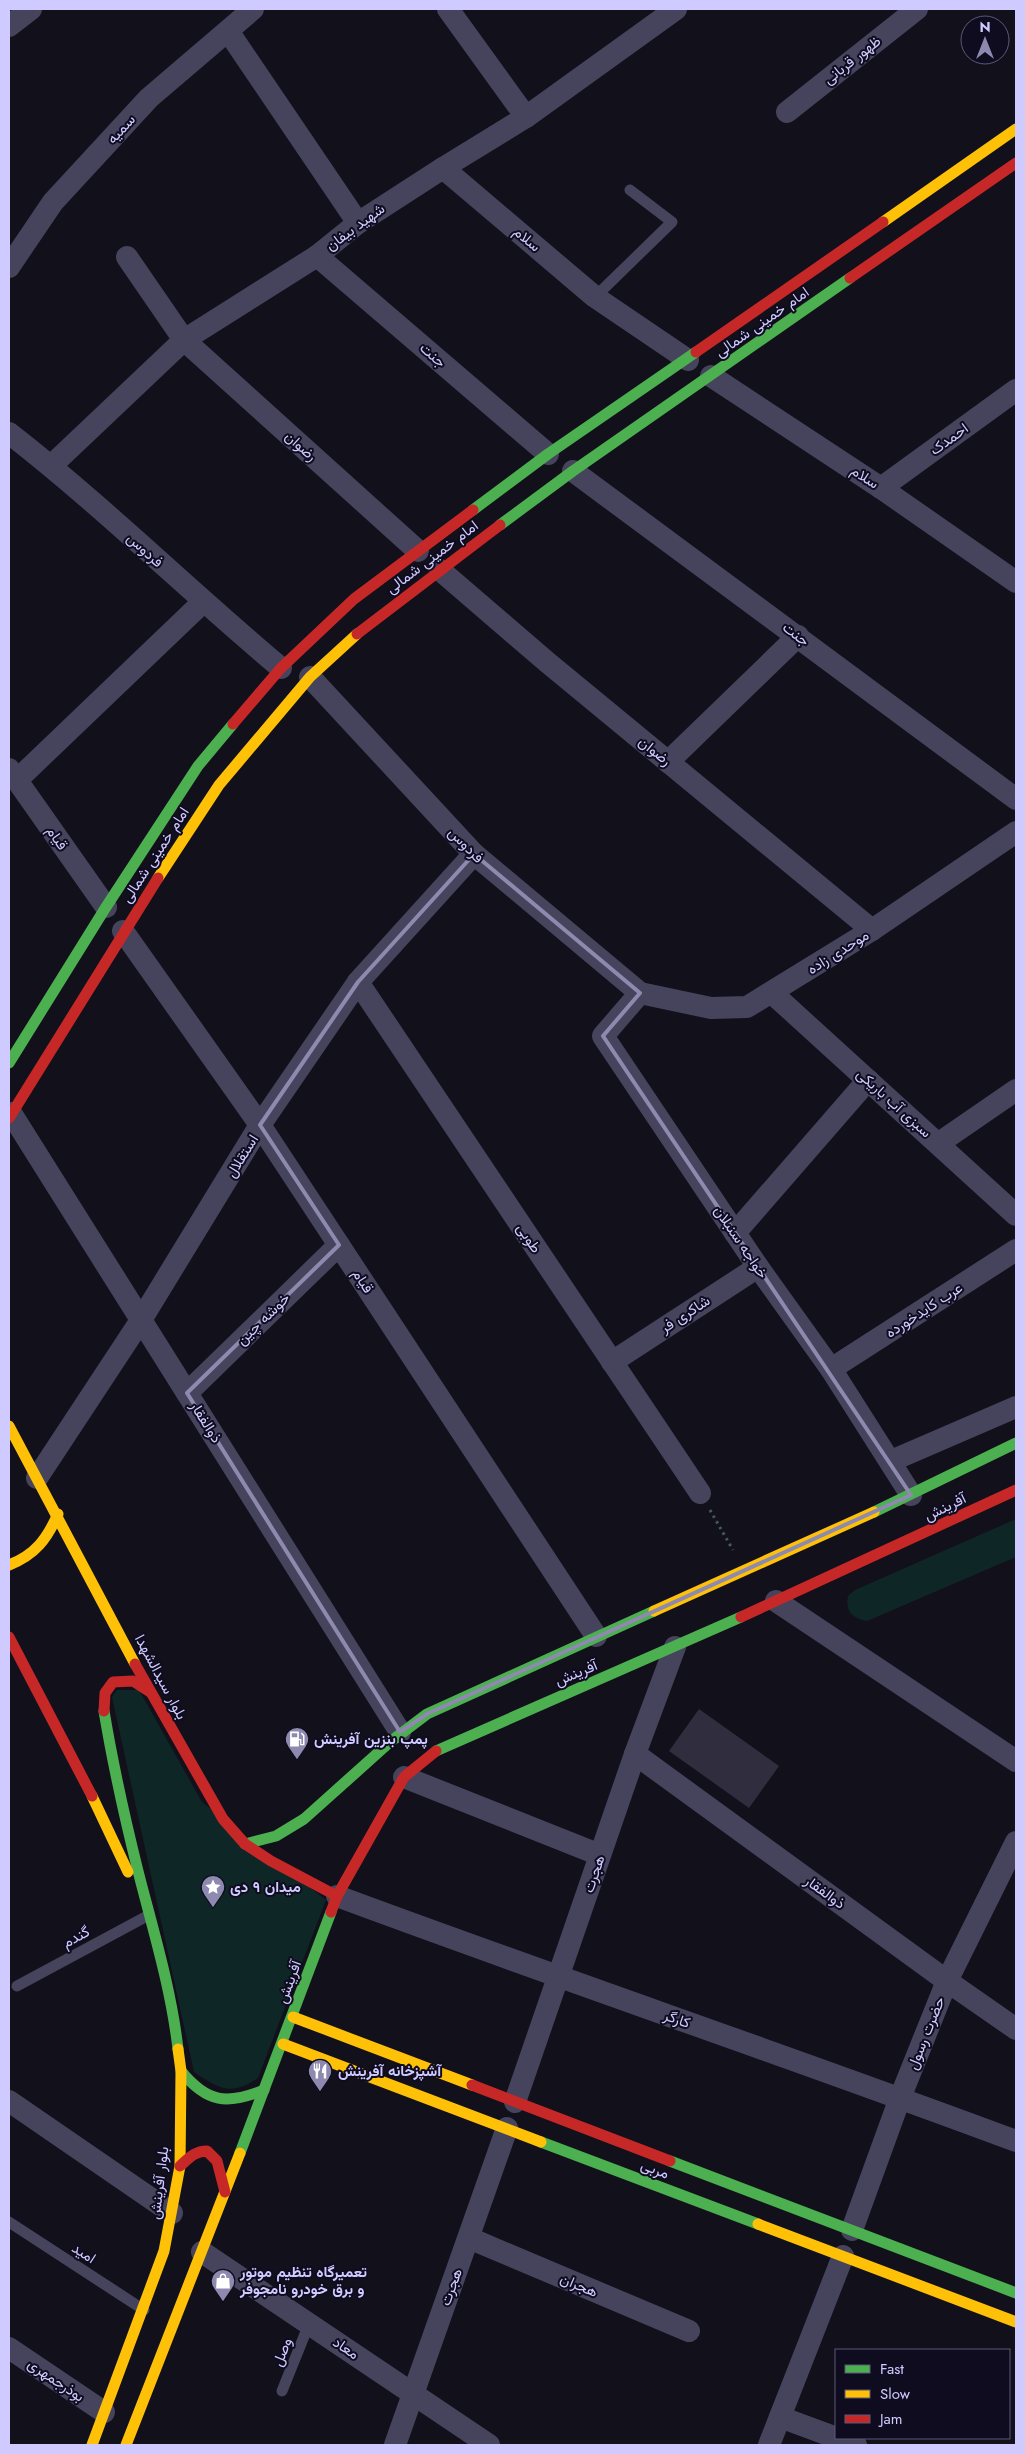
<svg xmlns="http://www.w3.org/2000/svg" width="1025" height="2454" font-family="Jost,Vazirmatn,sans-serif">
	<rect width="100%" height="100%" fill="#12101b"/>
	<g fill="#0f2626">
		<path d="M1016 1519V1557L867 1621C852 1619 845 1611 848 1596L855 1590Z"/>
		<path d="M117 1690H139L202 1802 326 1900 258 2078C231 2097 218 2088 194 2072L112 1697Z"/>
	</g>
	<path fill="#302d3e" d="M699 1709 779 1766 749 1808 669 1751Z"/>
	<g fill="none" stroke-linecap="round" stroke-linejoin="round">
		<path stroke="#475764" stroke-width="3" stroke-dasharray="2.5 4" stroke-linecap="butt" d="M710 1510 733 1550"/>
		<g stroke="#45445c" stroke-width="11">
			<path d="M595 297 672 222 630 190"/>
			<path d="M17 1986 149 1915"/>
			<path d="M9 2222 144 2310"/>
			<path d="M282 2391 309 2324"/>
		</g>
		<g stroke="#45445c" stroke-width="22">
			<path d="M448 9 526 117"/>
			<path d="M9 26 31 9"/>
			<path d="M228 31 358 223"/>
			<path d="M787 112 917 9"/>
			<path d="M443 168 595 297 688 360"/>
			<path d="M317 256 548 454"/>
			<path d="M127 257 184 340 418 551"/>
			<path d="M9 267 53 202 149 98 253 9"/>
			<path d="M711 376 881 488 1016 582"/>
			<path d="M9 433C103 506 189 591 281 668"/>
			<path d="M51 466 184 340 317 256 358 223 443 168 526 117 676 9"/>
			<path d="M573 471 1016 799"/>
			<path d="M881 488 1016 390"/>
			<path d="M440 570 547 662 872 930"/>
			<path d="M310 677 474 854 640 993 711 1008 747 1007 872 930 1016 832"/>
			<path d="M668 762 798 636"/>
			<path d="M9 769 106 907"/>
			<path d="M17 780 203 602"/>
			<path d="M123 931 260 1125 596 1636"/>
			<path d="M358 982 700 1493"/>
			<path d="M640 993 603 1036 758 1267 831 1369 911 1495"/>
			<path d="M772 993 1016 1215"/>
			<path d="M11 1113 400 1732"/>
			<path d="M939 1143 1016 1090"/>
			<path d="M735 1233 868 1080"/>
			<path d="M612 1362 758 1267"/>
			<path d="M831 1369 1016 1250"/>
			<path d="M187 1393 339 1245"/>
			<path d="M891 1461 1016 1407"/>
			<path d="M37 1478 141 1320 260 1125 358 982 474 854"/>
			<path d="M776 1601 1016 1761"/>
			<path d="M635 1754 947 1981 1016 2029"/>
			<path d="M404 1777 600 1855"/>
			<path d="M337 1896C563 1980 791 2057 1016 2141"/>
			<path d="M9 2101 172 2213"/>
			<path d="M515 2102 635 1754 675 1647"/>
			<path d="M852 2230 900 2098 947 1981 1016 1842"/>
			<path d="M469 2238 689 2331"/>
			<path d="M202 2252 489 2445"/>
			<path d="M9 2348 104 2412"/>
			<path d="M780 2417 856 2445"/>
			<path d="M395 2445 507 2128"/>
			<path d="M769 2445 843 2256"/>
		</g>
		<g stroke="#4caf50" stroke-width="11">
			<path d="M473 510 548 454 696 352"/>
			<path d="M500 525 573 471 850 278"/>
			<path d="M9 1063 106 907 198 766 233 724"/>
			<path d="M874 1512 1016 1443"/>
			<path d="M104 1711C113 1765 125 1819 138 1871 153 1930 171 1988 178 2049"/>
			<path d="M436 1751 741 1617"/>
			<path d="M245 1844 276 1836 304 1819 390 1742 427 1714 654 1611"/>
			<path d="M181 2071C207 2103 227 2105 264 2090"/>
			<path d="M541 2142 758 2224"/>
			<path d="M240 2153 331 1912"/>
			<path d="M670 2161 1016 2293"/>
		</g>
		<g stroke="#ffc107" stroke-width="11">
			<path d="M883 222 1016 129"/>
			<path d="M158 878 219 785 310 677 357 634"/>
			<path d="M9 1426 135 1664"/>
			<path d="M9 1565C35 1555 47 1539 58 1514"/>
			<path d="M654 1611 874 1512"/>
			<path d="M92 1796 128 1872"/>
			<path d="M293 2017 472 2085"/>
			<path d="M283 2044 541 2142"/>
			<path d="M758 2224 1016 2322"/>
			<path d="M92 2445 164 2251 180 2166 181 2071 178 2049"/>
			<path d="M126 2445 240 2153"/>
		</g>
		<g stroke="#c62828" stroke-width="11">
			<path d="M850 278 1016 163"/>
			<path d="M696 352 883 222"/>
			<path d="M357 634 500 525"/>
			<path d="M233 724 281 668 354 599 473 510"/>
			<path d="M9 1118 158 878"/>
			<path d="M741 1617 1016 1490"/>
			<path d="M9 1637 92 1796"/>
			<path d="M135 1664 223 1819 245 1844 271 1861 337 1896"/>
			<path d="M104 1711 105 1693 113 1682 133 1681 150 1692"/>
			<path d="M331 1912 337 1896 404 1777 436 1751"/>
			<path d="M472 2085 670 2161"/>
			<path d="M180 2166C189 2158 195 2151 207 2151L217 2161 225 2192"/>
		</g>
	</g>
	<path fill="none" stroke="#8d89af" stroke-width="4" stroke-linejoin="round" d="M474 854 640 993 603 1036 911 1495 427 1714 400 1732 187 1393 339 1245 260 1125 358 982Z"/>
	<defs>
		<g id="fuel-pin" transform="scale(1.25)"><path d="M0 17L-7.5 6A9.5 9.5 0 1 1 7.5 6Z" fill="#8d89af" stroke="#0f0c1f"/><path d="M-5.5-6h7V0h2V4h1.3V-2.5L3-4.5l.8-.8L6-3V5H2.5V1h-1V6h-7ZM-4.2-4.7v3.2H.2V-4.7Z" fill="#fff"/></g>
		<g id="sight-pin" transform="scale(1.25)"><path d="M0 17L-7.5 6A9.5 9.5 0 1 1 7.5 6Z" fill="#8d89af" stroke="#0f0c1f"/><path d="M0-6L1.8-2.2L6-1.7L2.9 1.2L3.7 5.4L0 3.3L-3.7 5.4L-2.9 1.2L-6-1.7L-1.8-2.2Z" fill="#fff"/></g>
		<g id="restaurant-pin" transform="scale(1.25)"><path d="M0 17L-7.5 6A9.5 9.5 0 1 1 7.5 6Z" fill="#8d89af" stroke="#0f0c1f"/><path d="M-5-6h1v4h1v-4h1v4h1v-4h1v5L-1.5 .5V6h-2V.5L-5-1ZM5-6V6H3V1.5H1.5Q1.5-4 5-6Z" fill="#fff"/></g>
		<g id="shop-pin" transform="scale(1.25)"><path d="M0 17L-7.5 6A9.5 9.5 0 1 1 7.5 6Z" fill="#8d89af" stroke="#0f0c1f"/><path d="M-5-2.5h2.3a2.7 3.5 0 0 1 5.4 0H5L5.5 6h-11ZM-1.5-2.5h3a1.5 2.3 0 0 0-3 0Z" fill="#fff"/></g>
	</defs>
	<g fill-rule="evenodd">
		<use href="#fuel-pin" x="297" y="1739"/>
		<use href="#sight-pin" x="213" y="1887"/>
		<use href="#restaurant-pin" x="320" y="2071"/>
		<use href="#shop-pin" x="223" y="2281"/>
	</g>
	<g text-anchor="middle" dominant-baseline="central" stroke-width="4" stroke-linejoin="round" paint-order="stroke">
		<g font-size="15" fill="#cfcaff" stroke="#0f0c1f">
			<text transform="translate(852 60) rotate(-38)">ظهور قربانی</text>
			<text transform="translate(121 129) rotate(-47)">سمیه</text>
			<text transform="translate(355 227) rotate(-36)">شهید بیفان</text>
			<text transform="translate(527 239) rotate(40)">سلام</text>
			<text transform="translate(762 322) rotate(-35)">امام خمینی شمالی</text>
			<text transform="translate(433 355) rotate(41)">جنت</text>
			<text transform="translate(949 439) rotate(-36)">احمدک</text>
			<text transform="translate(301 446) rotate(42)">رضوان</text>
			<text transform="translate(865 477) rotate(33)">سلام</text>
			<text transform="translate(145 550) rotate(42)">فردوس</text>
			<text transform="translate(432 557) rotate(-37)">امام خمینی شمالی</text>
			<text transform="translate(796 634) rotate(37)">جنت</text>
			<text transform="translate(655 751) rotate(39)">رضوان</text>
			<text transform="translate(57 838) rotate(55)">قیام</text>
			<text transform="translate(466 845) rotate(45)">فردوس</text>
			<text transform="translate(155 855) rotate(-57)">امام خمینی شمالی</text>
			<text transform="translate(838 952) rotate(-32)">موحدی زاده</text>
			<text transform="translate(894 1103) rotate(42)">سبزی آب باریکی</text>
			<text transform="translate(242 1156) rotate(-58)">استقلال</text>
			<text transform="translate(529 1238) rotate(56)">طوبی</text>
			<text transform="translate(741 1242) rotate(56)">خواجه سنبلان</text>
			<text transform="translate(363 1281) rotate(57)">قیام</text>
			<text transform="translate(924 1310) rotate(-33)">عرب کایدخورده</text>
			<text transform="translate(685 1314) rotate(-33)">شاکری فر</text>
			<text transform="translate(263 1319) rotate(-44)">خوشه چین</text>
			<text transform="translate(206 1422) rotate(58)">ذوالفقار</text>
			<text transform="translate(945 1507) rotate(-26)">آفرینش</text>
			<text transform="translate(576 1673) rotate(-23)">آفرینش</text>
			<text transform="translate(161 1677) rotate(62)">بلوار سیدالشهدا</text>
			<text transform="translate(594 1874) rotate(-71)">هجرت</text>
			<text transform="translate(825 1892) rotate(36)">ذوالفقار</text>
			<text transform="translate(76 1937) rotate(-28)">گندم</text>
			<text transform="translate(289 1982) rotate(-70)">آفرینش</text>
			<text transform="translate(677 2019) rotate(19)">کارگر</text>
			<text transform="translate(926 2033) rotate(-68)">حضرت رسول</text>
			<text transform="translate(655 2169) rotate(21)">مربی</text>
			<text transform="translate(159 2183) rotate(-83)">بلوار آفرینش</text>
			<text transform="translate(84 2253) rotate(33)">امید</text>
			<text transform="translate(579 2285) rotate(23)">هجران</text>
			<text transform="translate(451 2287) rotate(-70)">هجرت</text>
			<text transform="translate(346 2348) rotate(34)">معاد</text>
			<text transform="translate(282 2352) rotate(-68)">وصل</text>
			<text transform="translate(56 2380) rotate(34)">بوذرجمهری</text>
		</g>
		<g font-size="15" font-weight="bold" fill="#cfcaff" stroke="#0f0c1f" text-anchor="start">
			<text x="314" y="1739">پمپ بنزین آفرینش</text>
			<text x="230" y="1887">میدان ۹ دی</text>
			<text x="338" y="2071">آشپزخانه آفرینش</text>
			<text x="240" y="2272">تعمیرگاه تنظیم موتور<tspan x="240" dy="17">و برق خودرو نامجوفر</tspan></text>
		</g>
	</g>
	<rect width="1025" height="2454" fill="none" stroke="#cfcaff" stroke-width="20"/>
	<rect x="835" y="2349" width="175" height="90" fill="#0f0c1f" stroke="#5c5879"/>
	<rect x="845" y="2365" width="25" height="8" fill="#4caf50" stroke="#5c5879"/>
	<text x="880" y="2374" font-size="15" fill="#cfcaff">Fast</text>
	<rect x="845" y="2390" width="25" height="8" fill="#ffc107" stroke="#5c5879"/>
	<text x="880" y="2399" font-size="15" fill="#cfcaff">Slow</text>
	<rect x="845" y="2415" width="25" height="8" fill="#c62828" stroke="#5c5879"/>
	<text x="880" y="2424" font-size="15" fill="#cfcaff">Jam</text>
	<g transform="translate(985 40)"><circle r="24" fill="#0f0c1f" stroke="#5c5879"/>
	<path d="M0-4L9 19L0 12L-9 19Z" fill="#8d89af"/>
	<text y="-8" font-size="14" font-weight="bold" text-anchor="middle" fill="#cfcaff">N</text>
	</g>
</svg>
